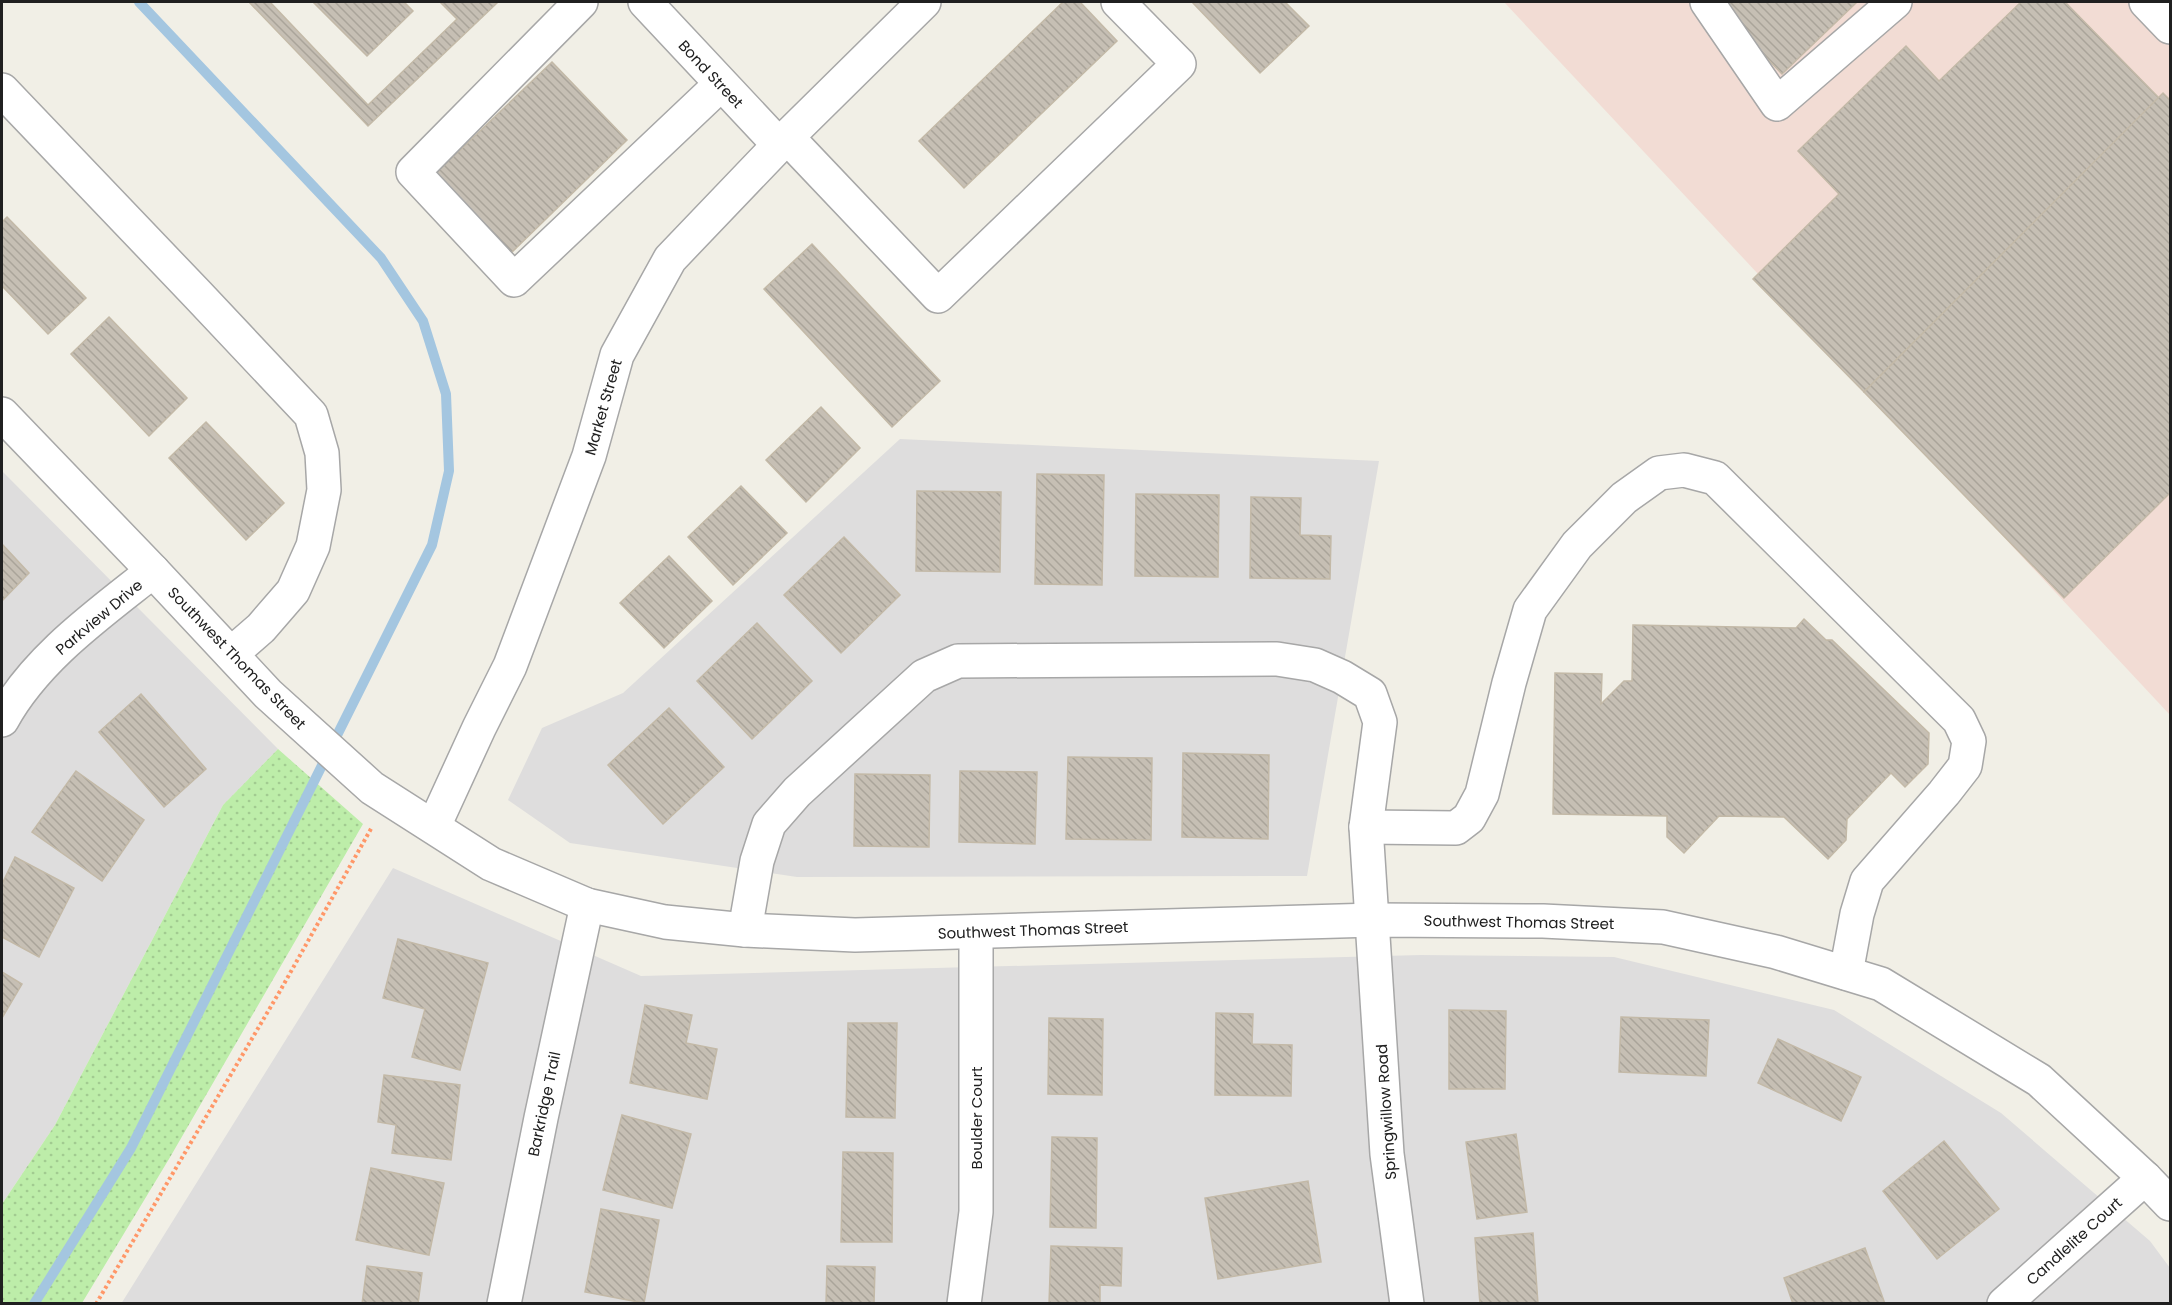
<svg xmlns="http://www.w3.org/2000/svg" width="2172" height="1305" font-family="Poppins,sans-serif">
	<defs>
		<pattern id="grass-dots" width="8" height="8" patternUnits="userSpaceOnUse" patternTransform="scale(1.5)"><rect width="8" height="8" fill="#bdeda9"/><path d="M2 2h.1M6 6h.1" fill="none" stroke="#a2cb91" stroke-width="1.8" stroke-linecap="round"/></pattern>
		<pattern id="building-back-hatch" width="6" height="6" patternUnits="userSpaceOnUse" patternTransform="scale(1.5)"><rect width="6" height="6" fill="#c6bfb4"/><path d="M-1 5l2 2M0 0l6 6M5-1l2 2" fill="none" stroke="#aaa49a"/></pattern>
	</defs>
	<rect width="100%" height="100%" fill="#f1efe6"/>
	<g fill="#dedddd">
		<path d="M900 439 1379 461 1307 876 797 877 570 843 508 800 542 728 623 693Z"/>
		<path d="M2 471 278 749 223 805 55 1125 2 1204Z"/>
		<path d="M393 868 641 976 1421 955 1614 957 1834 1010 2001 1113 2150 1241 2170 1268V1304H121Z"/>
	</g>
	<path fill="#f2dcd4" d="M1504 2H2170V715Z"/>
	<path fill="url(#grass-dots)" d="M278 749 363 824 169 1159 82 1303H2V1204L55 1125 223 805Z"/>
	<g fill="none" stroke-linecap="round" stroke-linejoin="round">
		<path stroke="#a4c6e0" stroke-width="10" d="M34 1304 131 1148 432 545 449 471 446 394 423 321 381 258 139 2"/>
	</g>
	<g fill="url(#building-back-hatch)" stroke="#c3b9a7" stroke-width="1.5">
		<path d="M249 2H270L368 105 457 19 440 2H498L368 126Z"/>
		<path d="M313 2H404L413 11 367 56Z"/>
		<path d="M1063 2H1080L1117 41 964 188 919 141Z"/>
		<path d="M1192 2H1285L1309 26 1260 73Z"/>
		<path d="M1713 2H1857L1782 74Z"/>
		<path d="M2021 2H2065L2159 98 1864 392 1753 279 1839 194 1798 151 1906 46 1939 81Z"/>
		<path d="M552 62 627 140 509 255 433 176Z"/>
		<path d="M2163 93 2170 100V493L2064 598 1864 392Z"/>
		<path d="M7 217 86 298 48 334 2 286V222Z"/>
		<path d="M812 244 940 381 892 427 764 289Z"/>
		<path d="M109 317 187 398 149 436 71 354Z"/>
		<path d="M821 407 860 448 806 502 766 460Z"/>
		<path d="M206 422 284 503 246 540 169 458Z"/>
		<path d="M1037 474 1104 475 1102 585 1035 584Z"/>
		<path d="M741 486 787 533 733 585 688 537Z"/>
		<path d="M917 491 1001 492 1000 572 916 571Z"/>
		<path d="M1136 494 1219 495 1218 577 1135 576Z"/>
		<path d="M1251 497 1301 498 1300 535 1331 536 1330 579 1250 578Z"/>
		<path d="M844 537 900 595 841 653 784 595Z"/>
		<path d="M2 544 29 573 2 601Z"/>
		<path d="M669 556 712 601 664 648 620 603Z"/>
		<path d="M1804 619 1826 640H1832L1929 733 1928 764 1905 787 1891 773 1847 819 1846 840 1828 859 1784 817 1719 816 1684 853 1667 837V816L1553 814 1555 673 1602 674 1601 704 1624 681H1632L1633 625 1796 628Z"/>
		<path d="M757 623 812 681 752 739 697 681Z"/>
		<path d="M141 694 206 769 164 807 99 732Z"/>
		<path d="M669 708 724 767 663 824 608 765Z"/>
		<path d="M1183 753 1269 755 1268 839 1182 837Z"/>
		<path d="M1068 757 1152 758 1151 840 1066 839Z"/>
		<path d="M76 771 144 820 102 881 32 832Z"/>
		<path d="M960 771 1037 772 1035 844 959 842Z"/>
		<path d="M855 774 930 775 929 847 854 846Z"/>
		<path d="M15 857 74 888 39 957 2 937V884Z"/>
		<path d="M398 939 488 963 460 1070 412 1057 425 1009 383 998Z"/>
		<path d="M2 972 22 984 2 1018Z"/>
		<path d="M645 1005 692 1015 686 1043 717 1049 707 1099 630 1083Z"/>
		<path d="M1449 1010 1506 1011 1505 1089H1449Z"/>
		<path d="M1216 1013 1253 1014 1252 1044 1292 1045 1291 1096 1215 1095Z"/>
		<path d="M1621 1017 1709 1020 1706 1076 1619 1072Z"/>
		<path d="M1049 1018 1103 1019 1102 1095 1048 1094Z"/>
		<path d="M848 1023H897L895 1118 846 1117Z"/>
		<path d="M1778 1039 1861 1077 1841 1121 1758 1083Z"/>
		<path d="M384 1075 460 1085 451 1160 392 1153 396 1125 378 1122Z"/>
		<path d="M622 1115 691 1134 672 1208 603 1190Z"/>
		<path d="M1516 1134 1527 1212 1477 1219 1466 1142Z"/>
		<path d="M1052 1137 1097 1138 1096 1228 1050 1227Z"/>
		<path d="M1944 1141 1999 1209 1937 1259 1883 1191Z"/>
		<path d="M843 1152 893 1153 892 1242H841Z"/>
		<path d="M371 1168 444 1183 429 1255 356 1240Z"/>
		<path d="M1308 1181 1321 1262 1218 1279 1205 1198Z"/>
		<path d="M601 1209 659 1220 644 1303 585 1292Z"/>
		<path d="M1533 1233 1538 1304H1480L1475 1238Z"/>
		<path d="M1051 1246 1122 1248 1121 1286 1100 1285V1304H1049Z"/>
		<path d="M1865 1248 1885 1304H1793L1784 1278Z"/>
		<path d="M367 1266 422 1273 418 1304H362Z"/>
		<path d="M827 1266 875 1267 874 1304H826Z"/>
	</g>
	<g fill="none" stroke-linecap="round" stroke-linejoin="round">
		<g stroke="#a7a7a7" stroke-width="36">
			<g id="minor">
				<path d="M581 2 413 172 514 280 721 84"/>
				<path d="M645 2 779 145"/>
				<path d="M1707 2 1777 104 1895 2"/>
				<path d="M2146 2 2170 27"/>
				<path d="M2 90 198 295 311 415 322 453 324 490 313 546 293 591 261 628 231 654"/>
				<path d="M787 137 938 296 1179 64 1118 2"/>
				<path d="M2 414 153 571 268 694 372 788 491 864 587 905 665 922 745 930 855 935 1374 920 1543 921 1663 927 1776 952 1881 984 2039 1080 2145 1178 2170 1204"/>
				<path d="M2 720C36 658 99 614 153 571"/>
				<path d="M434 826 479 728 510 666 589 456 617 355 670 259 779 145 924 2"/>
				<path d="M1366 827 1456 828 1469 818 1482 794 1509 683 1530 610 1577 545 1624 498 1659 473 1684 470 1715 478 1959 720 1969 741 1965 766 1944 793 1867 881 1857 914 1846 973"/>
				<path d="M745 930 757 861 769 824 797 792 924 676 958 661 1277 659 1315 665 1342 677 1370 694 1380 722 1366 827 1387 1154 1407 1304"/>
				<path d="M504 1304 541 1118 587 905"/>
				<path d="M964 1304 976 1212V932"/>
				<path d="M2004 1304 2145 1178"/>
			</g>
		</g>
		<path stroke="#ff9768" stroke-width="4" stroke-dasharray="3 3" stroke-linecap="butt" d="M96 1304 280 991 372 827"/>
		<use href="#minor" stroke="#fff" stroke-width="33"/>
	</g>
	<g text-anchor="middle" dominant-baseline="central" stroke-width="6" stroke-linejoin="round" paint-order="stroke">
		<g font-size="15" fill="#202020" stroke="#fff">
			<text transform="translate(711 74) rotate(47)">Bond Street</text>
			<text transform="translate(603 407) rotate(-74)">Market Street</text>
			<text transform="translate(99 617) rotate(-40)">Parkview Drive</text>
			<text transform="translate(237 658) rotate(46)">Southwest Thomas Street</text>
			<text transform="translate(1519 922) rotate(1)">Southwest Thomas Street</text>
			<text transform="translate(1033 930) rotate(-2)">Southwest Thomas Street</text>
			<text transform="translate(544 1104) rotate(-78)">Barkridge Trail</text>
			<text transform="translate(1386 1112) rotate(-94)">Springwillow Road</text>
			<text transform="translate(976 1118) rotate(-90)">Boulder Court</text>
			<text transform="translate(2074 1241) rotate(-42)">Candlelite Court</text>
		</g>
	</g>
	<rect width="2172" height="1305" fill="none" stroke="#202020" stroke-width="6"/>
</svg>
